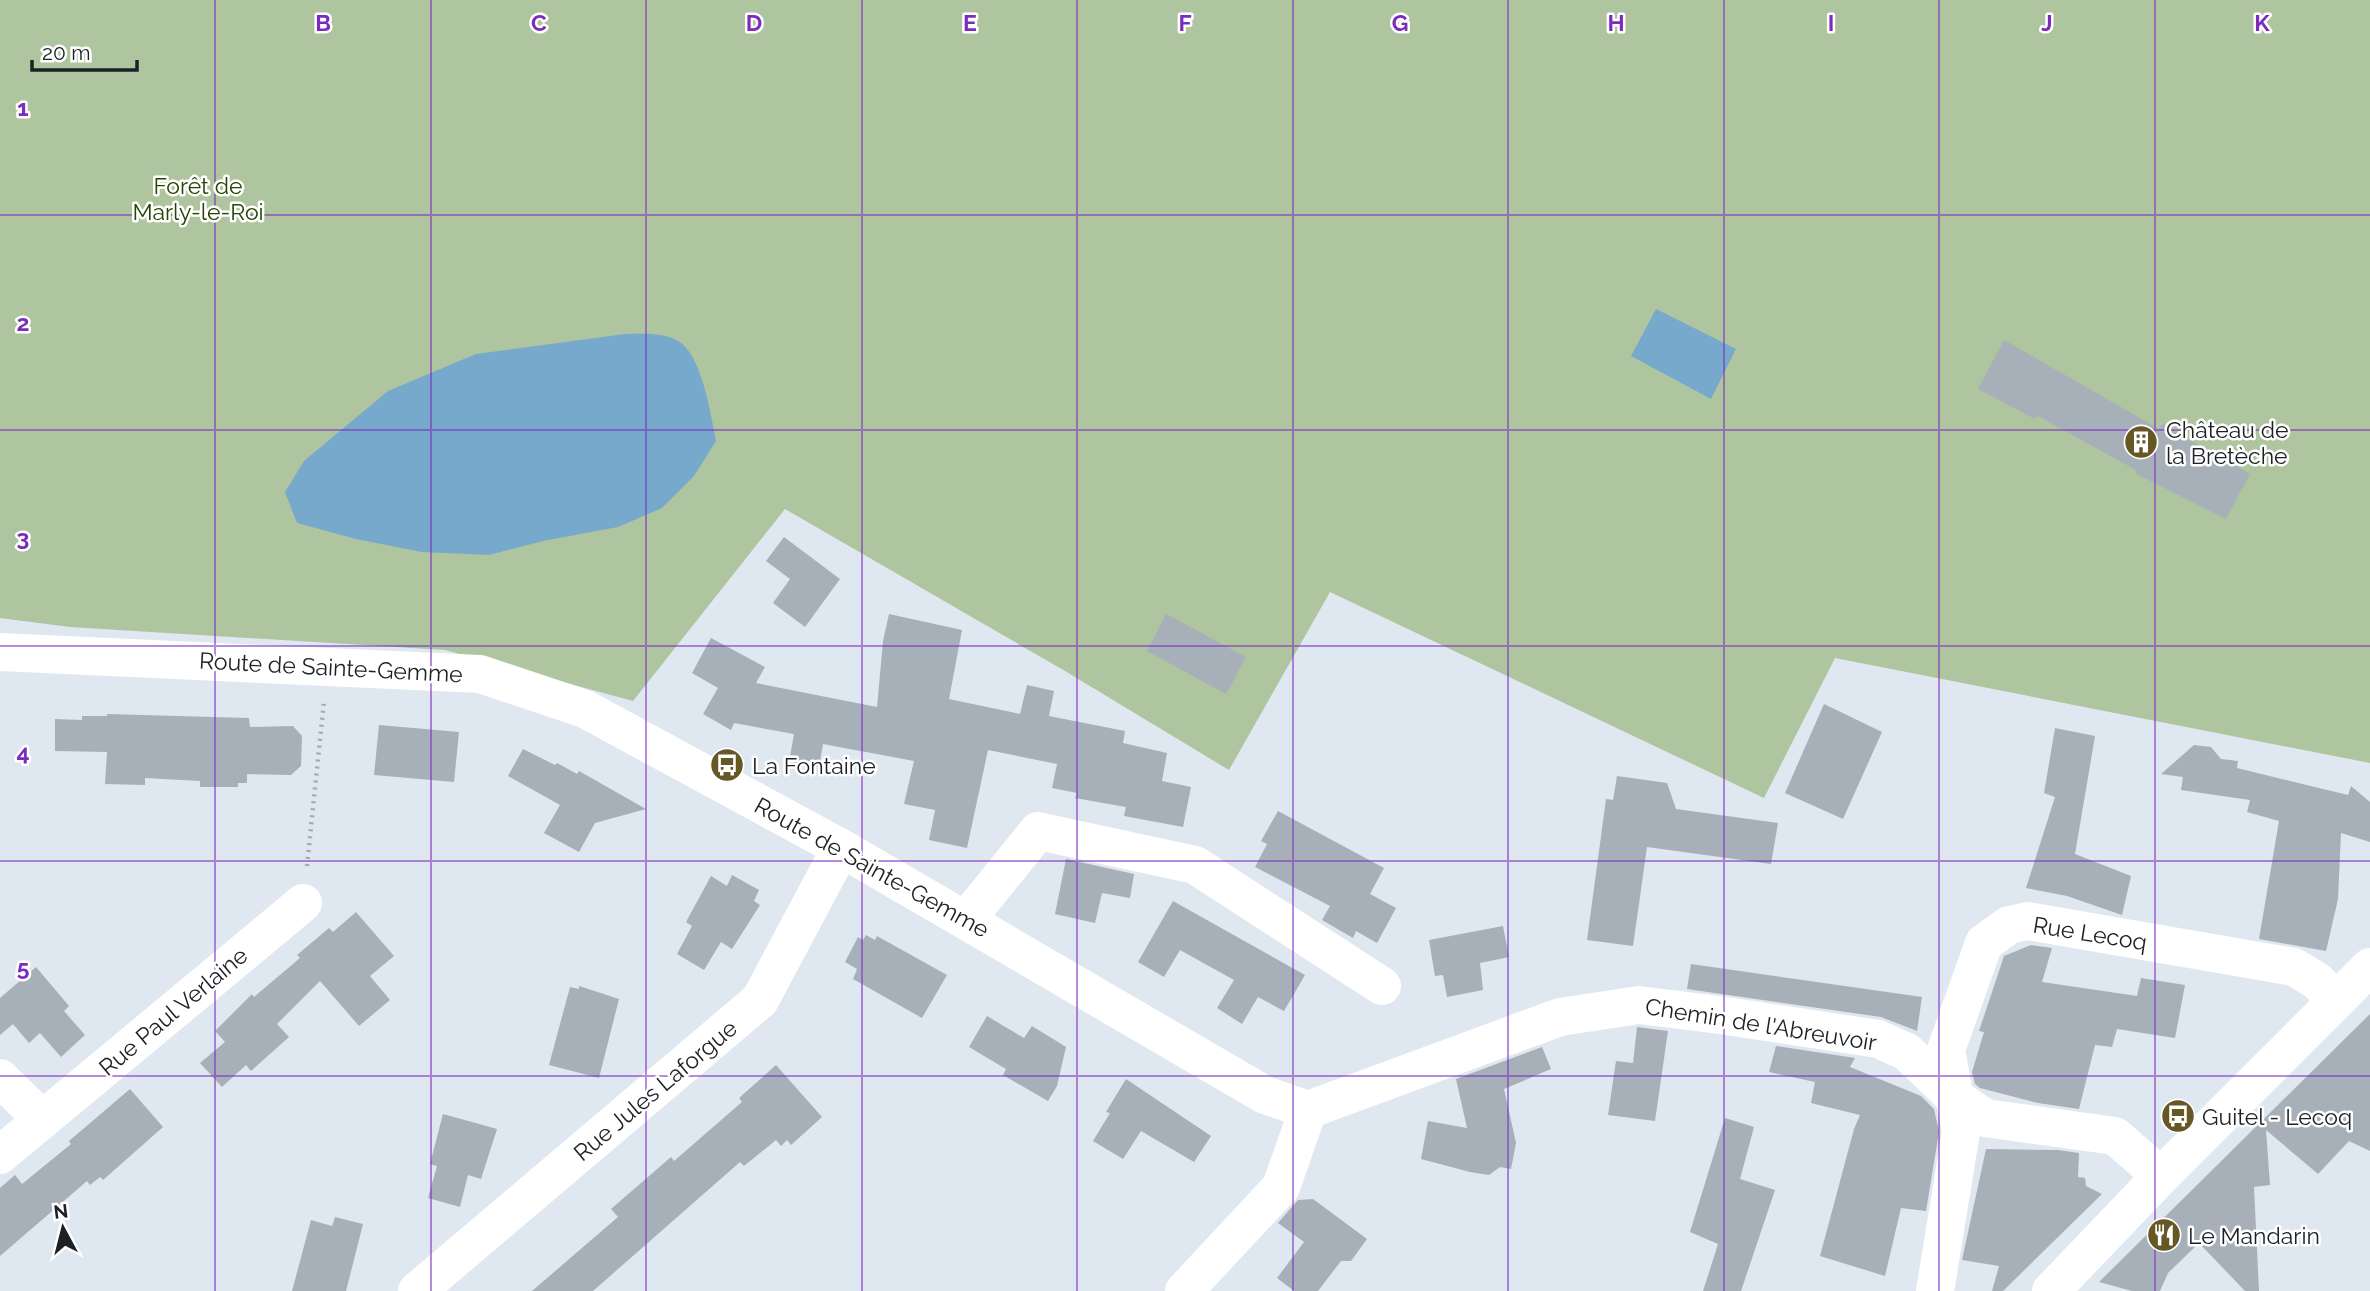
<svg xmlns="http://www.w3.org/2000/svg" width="2370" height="1291" font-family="Raleway,sans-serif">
	<rect width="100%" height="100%" fill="#dfe7f0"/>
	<path fill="#aec59f" d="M0 0H2370V763L1835 658 1764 798 1330 592 1229 770 1065 671 785 509 633 701 445 650 70 627 0 618Z"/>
	<g fill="#76a9cb">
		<path d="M1656 309 1736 349 1711 399 1631 356Z"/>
		<path d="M625 334C643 334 662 332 678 341 702 354 711 416 716 441L694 476 662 508 618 527 543 541 489 555 422 552 356 539 297 523 285 492 304 461 388 391 476 354Z"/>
	</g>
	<g fill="#a7afb8">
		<path d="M2004 340 2159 429 2162 424 2250 474 2226 519 2135 473 2136 470 2038 416 2035 419 1978 389Z"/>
		<path d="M784 537 840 579 805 627 773 603 790 579 766 561Z"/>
		<path d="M889 614 962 630 949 699 1020 714 1027 685 1054 691 1049 716 1125 731 1123 743 1167 753 1162 781 1191 787 1183 827 1124 816 1126 807 1075 798 1077 793 1052 788 1057 764 988 750 967 848 929 840 935 810 904 804 914 761 823 744 819 767 789 762 794 734 734 723 731 730 703 714 718 688 692 673 711 638 765 667 756 683 877 707 883 641Z"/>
		<path d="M1166 614 1246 657 1226 694 1147 651Z"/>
		<path d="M1824 704 1882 732 1843 819 1785 793Z"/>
		<path d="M107 714 249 718 250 727 293 726 302 736 301 766 291 775 247 774V783H238V787H200V781L145 778V785L105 784 107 752 55 751V719L82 720V716H107Z"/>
		<path d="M379 725 459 732 454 782 374 775Z"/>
		<path d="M2055 728 2095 736 2075 854 2131 876 2122 915 2067 896 2026 888 2055 797 2044 793Z"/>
		<path d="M2194 745 2211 747 2221 759 2238 761 2237 768 2348 795 2351 786 2370 802V842L2341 833 2338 899 2326 951 2259 939 2279 821 2247 812 2250 800 2181 790 2183 777 2161 774Z"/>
		<path d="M523 749 555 765 557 763 577 774 579 771 646 809 595 823 579 852 544 833 560 805 508 776Z"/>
		<path d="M1617 776 1667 783 1676 809 1778 823 1771 864 1647 847 1633 946 1587 940 1606 799 1613 800Z"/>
		<path d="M1278 811 1384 868 1370 894 1396 908 1377 943 1356 931 1353 938 1322 920 1330 906 1255 867 1267 844 1261 841Z"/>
		<path d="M1066 859 1134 874 1130 898 1102 893 1095 923 1055 914Z"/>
		<path d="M732 875 759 890 754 901 760 905 732 949 721 942 704 970 677 954 692 926 686 922 711 876 727 886Z"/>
		<path d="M1173 901 1305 975 1284 1011 1258 997 1242 1024 1217 1008 1234 980 1180 950 1164 977 1138 962Z"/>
		<path d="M356 912 394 956 370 976 390 1000 359 1026 320 981 277 1024 289 1037 251 1071 246 1065 222 1087 200 1063 225 1042 215 1031 252 994 254 997 300 958 297 955 329 928 333 932Z"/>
		<path d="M1503 926 1509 957 1480 963 1483 990 1447 997 1443 975 1435 976 1429 940Z"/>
		<path d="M866 935 875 940 877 936 947 975 922 1018 853 979 857 969 845 962 858 937 863 940Z"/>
		<path d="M2031 945 2052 948 2042 982 2137 996 2141 978 2185 985 2175 1038 2117 1029 2112 1047 2095 1045 2079 1109 2038 1103 1980 1088 1975 1084 1972 1072 1984 1032 1979 1031 2004 956Z"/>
		<path d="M1691 964 1922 997 1917 1031 1881 1017 1687 989Z"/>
		<path d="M36 967 69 1006 64 1011 85 1035 61 1057 40 1033 29 1043 13 1024 0 1035V998Z"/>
		<path d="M579 986 619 999 599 1078 549 1065 570 987 579 989Z"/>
		<path d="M2370 1014V1151L2349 1141 2318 1174 2266 1130 2270 1185 2254 1187 2259 1291H2245L2199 1243 2168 1273 2160 1291H2132L2099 1282Z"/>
		<path d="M987 1016 1024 1038 1032 1026 1066 1047 1057 1086 1048 1101 1003 1075 1006 1069 969 1047Z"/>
		<path d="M1637 1027 1668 1031 1655 1121 1608 1115 1616 1061 1633 1063Z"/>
		<path d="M1776 1046 1855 1058 1850 1067 1921 1096 1934 1109 1939 1132 1926 1211 1901 1208 1885 1276 1820 1256 1854 1129 1860 1115 1811 1103 1815 1082 1769 1072Z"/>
		<path d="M1542 1047 1551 1069 1504 1089 1516 1143 1511 1169 1500 1167 1489 1175 1470 1172 1421 1159 1428 1121 1467 1128 1456 1079Z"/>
		<path d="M776 1065 822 1117 791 1145 787 1140 781 1146 776 1140 744 1166 740 1162 593 1291H532L618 1217 611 1209 671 1157 674 1161 742 1102 739 1098Z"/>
		<path d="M1126 1079 1211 1136 1194 1162 1141 1131 1123 1159 1093 1141 1110 1113 1106 1112Z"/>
		<path d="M130 1089 163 1127 103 1180 100 1177 90 1185 87 1181 0 1256V1188L15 1175 22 1184 71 1144 69 1141Z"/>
		<path d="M443 1114 497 1129 481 1179 468 1175 460 1207 428 1198 437 1166 430 1164Z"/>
		<path d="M1725 1118 1754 1127 1740 1179 1775 1190 1741 1291H1703L1718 1244 1690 1232Z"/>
		<path d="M1986 1149 2058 1150 2079 1153 2078 1177 2085 1178 2086 1186 2102 1194 2003 1291H1992L1999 1266 1962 1260Z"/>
		<path d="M1313 1199 1367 1239 1351 1261H1341L1318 1291H1294L1277 1278 1304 1242 1278 1223 1298 1200Z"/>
		<path d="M335 1217 363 1224 346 1291H292L311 1220 332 1226Z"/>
	</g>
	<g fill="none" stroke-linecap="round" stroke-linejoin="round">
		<path stroke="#a3a9b0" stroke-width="4.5" stroke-dasharray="2 5" stroke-linecap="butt" d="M307 866 324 701"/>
		<g stroke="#fff" stroke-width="38">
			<path d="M0 652 480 674 585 709 841 848 1265 1095 1308 1110"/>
			<path d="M966 920 1038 831 1195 865 1382 986"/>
			<path d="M0 1078 42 1119"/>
			<path d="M1308 1110 1560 1017 1639 1005 1720 1015 1878 1039 1907 1052 1953 1096 1985 1118 2115 1136 2161 1176"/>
			<path d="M0 1155 303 903"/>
			<path d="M417 1291 760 1000 841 848"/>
			<path d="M1184 1291 1281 1187 1308 1110"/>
			<path d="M1935 1291 1961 1132 1946 1050 1984 943 2009 925 2028 921 2294 967 2317 981 2336 1001"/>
			<path d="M2051 1291 2161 1176 2370 967"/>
		</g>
	</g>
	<path fill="none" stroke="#7b2cbf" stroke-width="2" stroke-opacity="0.55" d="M215 0V1291M431 0V1291M646 0V1291M862 0V1291M1077 0V1291M1293 0V1291M1508 0V1291M1724 0V1291M1939 0V1291M2155 0V1291M0 215H2370M0 430H2370M0 646H2370M0 861H2370M0 1076H2370"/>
	<defs>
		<g id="building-disc" transform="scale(1.75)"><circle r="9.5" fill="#655825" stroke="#fff"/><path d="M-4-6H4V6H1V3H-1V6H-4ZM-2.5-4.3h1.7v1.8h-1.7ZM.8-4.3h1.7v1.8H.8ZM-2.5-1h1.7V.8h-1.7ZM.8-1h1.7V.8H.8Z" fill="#fff"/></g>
		<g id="bus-disc" transform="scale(1.75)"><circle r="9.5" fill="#655825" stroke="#fff"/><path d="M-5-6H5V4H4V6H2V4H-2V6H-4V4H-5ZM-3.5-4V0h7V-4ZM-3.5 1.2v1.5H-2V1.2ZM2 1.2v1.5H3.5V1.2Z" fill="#fff"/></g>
		<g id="restaurant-disc" transform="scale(1.75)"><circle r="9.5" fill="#655825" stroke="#fff"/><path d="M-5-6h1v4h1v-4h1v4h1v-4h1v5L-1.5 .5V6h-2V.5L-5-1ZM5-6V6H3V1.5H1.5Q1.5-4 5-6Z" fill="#fff"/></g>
	</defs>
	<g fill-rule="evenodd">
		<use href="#building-disc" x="2141" y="442"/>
		<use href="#bus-disc" x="727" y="765"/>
		<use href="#bus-disc" x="2178" y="1116"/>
		<use href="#restaurant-disc" x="2164" y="1235"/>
	</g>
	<g text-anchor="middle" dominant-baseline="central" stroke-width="5" stroke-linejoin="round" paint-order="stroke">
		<g font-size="23" fill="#244600" stroke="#fff">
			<text x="198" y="185">Forêt de<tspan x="198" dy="26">Marly-le-Roi</tspan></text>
		</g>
		<g font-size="23" fill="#1d2024" stroke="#fff" text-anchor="start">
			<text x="2166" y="429">Château de<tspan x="2166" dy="26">la Bretèche</tspan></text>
			<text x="752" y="765">La Fontaine</text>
			<text x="2202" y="1116">Guitel - Lecoq</text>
			<text x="2188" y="1235">Le Mandarin</text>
		</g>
		<g font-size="23" fill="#1d2024" stroke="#fff">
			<text transform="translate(331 667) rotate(3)">Route de Sainte-Gemme</text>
			<text transform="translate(872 867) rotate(29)">Route de Sainte-Gemme</text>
			<text transform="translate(2090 933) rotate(9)">Rue Lecoq</text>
			<text transform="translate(173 1011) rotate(-40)">Rue Paul Verlaine</text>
			<text transform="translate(1761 1024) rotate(9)">Chemin de l'Abreuvoir</text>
			<text transform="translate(655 1090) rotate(-40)">Rue Jules Laforgue</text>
		</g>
	</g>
	<g font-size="23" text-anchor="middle" font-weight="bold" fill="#7b2cbf" stroke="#fff" stroke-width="5" stroke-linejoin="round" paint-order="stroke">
		<text x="323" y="31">B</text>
		<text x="539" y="31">C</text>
		<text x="754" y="31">D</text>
		<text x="970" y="31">E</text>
		<text x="1185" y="31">F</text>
		<text x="1400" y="31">G</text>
		<text x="1616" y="31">H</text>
		<text x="1831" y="31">I</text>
		<text x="2047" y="31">J</text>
		<text x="2262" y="31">K</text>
		<text x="23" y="116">1</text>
		<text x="23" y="331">2</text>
		<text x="23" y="546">3</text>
		<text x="23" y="761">4</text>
		<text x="23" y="976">5</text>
	</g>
	<g transform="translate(63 1228) rotate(353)" stroke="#ffffff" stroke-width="5" paint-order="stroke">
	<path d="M0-5L12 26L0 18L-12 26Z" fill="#1d2024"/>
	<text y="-10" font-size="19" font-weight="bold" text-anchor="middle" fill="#1d2024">N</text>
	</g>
	<path d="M32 60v10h105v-10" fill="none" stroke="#1d2024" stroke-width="3.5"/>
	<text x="42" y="60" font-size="21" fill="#1d2024" stroke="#ffffff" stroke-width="5" paint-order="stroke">20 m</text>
</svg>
